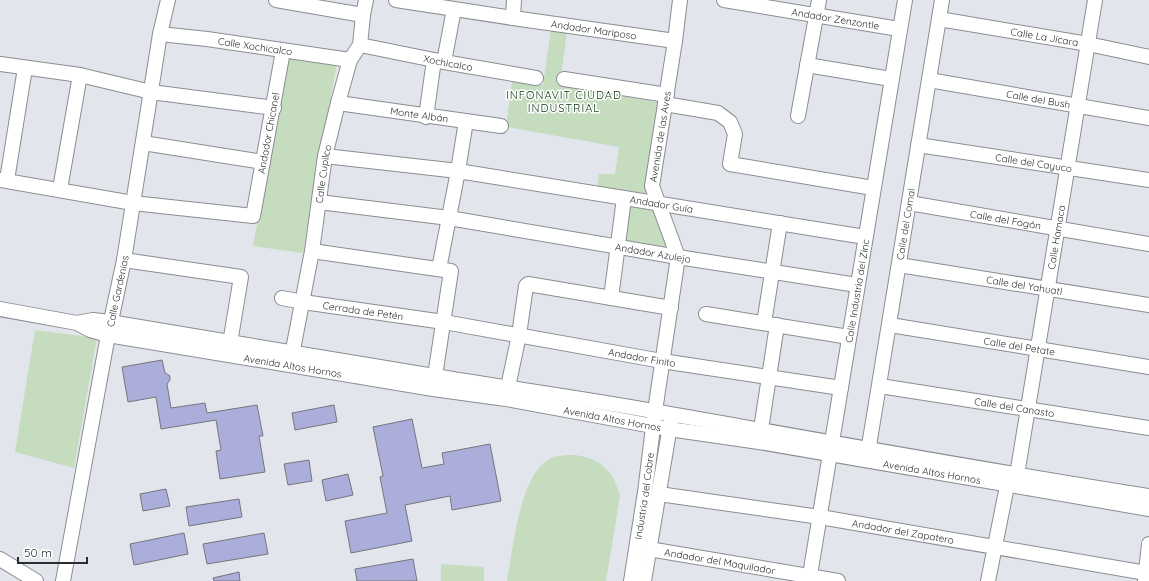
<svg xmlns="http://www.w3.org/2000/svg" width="1149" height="581" font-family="Quicksand,sans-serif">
	<rect width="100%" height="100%" fill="#e2e6ec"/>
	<g fill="#c5dcbe">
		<path d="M551 29 567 31 560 84 660 103 647 185 668 250 615 241 620 193 597 189 599 174H615L619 147 506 127 512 82 543 85Z"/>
		<path d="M288 56 337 63 303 253 253 246Z"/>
		<path d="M35 330 97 338 74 468 15 452Z"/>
		<path d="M575 455C602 459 613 471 620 496L606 581H507C513 549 519 478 548 460 556 455 566 455 575 455Z"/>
		<path d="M441 564 484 567V581H441Z"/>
	</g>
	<g fill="#abadda" stroke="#75767c">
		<path d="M162 360 165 373 169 375 170 377V380L167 384 171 408 205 403 207 413 257 405 263 436H259L265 472 220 479 216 451 221 450 216 420 161 429 156 397 128 402 122 367Z"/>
		<path d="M334 405 337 422 295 430 292 413Z"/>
		<path d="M412 419 422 468 444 464 442 453 490 444 501 501 452 510 450 496 405 505 412 541 351 553 345 521 387 513 380 477 383 476 373 427Z"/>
		<path d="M309 460 312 481 288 485 284 464Z"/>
		<path d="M348 474 353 495 326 501 322 480Z"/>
		<path d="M166 489 170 506 143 511 140 494Z"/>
		<path d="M239 499 242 517 189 526 186 507Z"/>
		<path d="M184 533 188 554 134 565 130 544Z"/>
		<path d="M264 533 268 554 207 564 203 544Z"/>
		<path d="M413 559 417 581H357L355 569Z"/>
		<path d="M239 572 240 581H214L213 578Z"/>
	</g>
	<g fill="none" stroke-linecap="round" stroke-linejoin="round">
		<g stroke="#8a8d92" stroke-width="16">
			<g id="minor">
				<path d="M276 0 363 15"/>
				<path id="s1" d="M396 0 513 18 675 41"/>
				<path id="s2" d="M724 0 899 29"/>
				<path d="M513 18 514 0"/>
				<path id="s3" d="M939 19 1088 44 1149 57"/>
				<path id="s4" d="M160 34 207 39 350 60"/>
				<path id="s5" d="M360 45 444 62 536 78"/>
				<path d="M444 62 454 9"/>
				<path d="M0 64 80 75 151 92 274 108"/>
				<path d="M807 65 891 79"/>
				<path d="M564 79 667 95"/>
				<path id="s6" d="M929 80 1149 118"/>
				<path id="s7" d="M338 103 501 126"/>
				<path d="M665 104 718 113 730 122 735 134 730 164 873 188"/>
				<path d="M798 116 819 0"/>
				<path d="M426 117 434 60"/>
				<path d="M143 143 263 162"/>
				<path id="s8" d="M918 145 1149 180"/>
				<path id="s9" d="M325 156 458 171 865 237"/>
				<path id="s10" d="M0 180 133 203 253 216 283 51"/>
				<path d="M7 180 25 68"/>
				<path d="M60 189 80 75"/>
				<path id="s11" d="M319 202 449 218 678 257 857 285"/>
				<path id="s12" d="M909 203 1149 244"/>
				<path d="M312 251 451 271 435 376"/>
				<path d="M124 260 241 277 230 343"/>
				<path id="s13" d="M899 265 1149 305"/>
				<path d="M439 269 458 171 466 121"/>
				<path id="s14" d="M282 298 303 302 444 322 662 361 841 388"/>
				<path d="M611 298 624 198"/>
				<path id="s15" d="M0 309 77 323 90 330 108 335 433 389 506 399 669 429 759 442 1149 509"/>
				<path d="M706 314 849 337"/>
				<path d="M77 323 93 320 110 322C218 341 326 359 434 376 507 388 580 398 653 411 818 440 983 470 1149 496"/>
				<path d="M764 323 780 223"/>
				<path id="s16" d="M890 325 1149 367"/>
				<path id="s17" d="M291 360 312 251 325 156 338 103 350 60 360 45 363 15 366 0"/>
				<path id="s18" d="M880 386 1149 428"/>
				<path d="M508 387 519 335 526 286 528 284 671 308"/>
				<path d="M761 429 777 325"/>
				<path id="s19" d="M867 458 942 0"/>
				<path id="s20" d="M1017 475 1095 0"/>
				<path id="s21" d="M659 494 820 517 1146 573"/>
				<path id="s22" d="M649 549 838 581"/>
				<path d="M0 559 36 581"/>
				<path id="s23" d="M63 581 108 335 124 260 160 34 168 0"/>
				<path id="s24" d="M631 581 645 492 655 411 678 257 652 186 675 41 680 0"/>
				<path d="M644 581 671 420"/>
				<path id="s25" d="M809 581 905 0"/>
				<path d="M988 581 1007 486"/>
				<path d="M1145 581 1149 544"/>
			</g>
		</g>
		<use href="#minor" stroke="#fff" stroke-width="14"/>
	</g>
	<g text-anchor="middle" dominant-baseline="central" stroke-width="3" stroke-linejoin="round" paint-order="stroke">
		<g font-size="10" fill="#2b2d2f" stroke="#fff">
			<text stroke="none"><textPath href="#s2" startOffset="113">Andador Zenzontle</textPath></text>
			<text stroke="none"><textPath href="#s1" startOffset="200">Andador Mariposo</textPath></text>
			<text stroke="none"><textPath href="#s3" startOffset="107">Calle La Jícara</textPath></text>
			<text stroke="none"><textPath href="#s4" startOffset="96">Calle Xochicalco</textPath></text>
			<text stroke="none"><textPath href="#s5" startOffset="90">Xochicalco</textPath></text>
			<text stroke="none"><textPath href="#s6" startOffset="111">Calle del Bush</textPath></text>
			<text stroke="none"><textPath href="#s7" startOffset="82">Monte Albán</textPath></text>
			<text stroke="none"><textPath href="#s10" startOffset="340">Andador Chicanel</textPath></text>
			<text stroke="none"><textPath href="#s24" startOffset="453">Avenida de las Aves</textPath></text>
			<text stroke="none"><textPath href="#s8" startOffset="117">Calle del Cayuco</textPath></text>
			<text stroke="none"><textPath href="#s17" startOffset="189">Calle Cupilco</textPath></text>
			<text stroke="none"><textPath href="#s9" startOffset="340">Andador Guía</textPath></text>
			<text stroke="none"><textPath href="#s12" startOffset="98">Calle del Fogón</textPath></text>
			<text stroke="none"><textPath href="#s19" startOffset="237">Calle del Comal</textPath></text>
			<text stroke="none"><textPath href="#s20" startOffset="241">Calle Hamaca</textPath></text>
			<text stroke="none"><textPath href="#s11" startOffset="338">Andador Azulejo</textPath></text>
			<text stroke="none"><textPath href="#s13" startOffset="127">Calle del Yahuatl</textPath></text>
			<text stroke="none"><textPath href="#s25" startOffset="294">Calle Industria del Zinc</textPath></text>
			<text stroke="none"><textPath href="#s23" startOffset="295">Calle Gardenias</textPath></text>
			<text stroke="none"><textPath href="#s14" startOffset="82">Cerrada de Petén</textPath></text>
			<text stroke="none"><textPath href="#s16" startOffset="131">Calle del Petate</textPath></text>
			<text stroke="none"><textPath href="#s14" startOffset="365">Andador Finito</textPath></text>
			<text stroke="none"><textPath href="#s15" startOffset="299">Avenida Altos Hornos</textPath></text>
			<text stroke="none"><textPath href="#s18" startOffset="136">Calle del Canasto</textPath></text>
			<text stroke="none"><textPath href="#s15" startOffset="623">Avenida Altos Hornos</textPath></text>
			<text stroke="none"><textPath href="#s15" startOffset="947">Avenida Altos Hornos</textPath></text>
			<text stroke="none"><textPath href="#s24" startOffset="86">Industria del Cobre</textPath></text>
			<text stroke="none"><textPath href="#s21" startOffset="247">Andador del Zapatero</textPath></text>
			<text stroke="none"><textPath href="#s22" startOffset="72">Andador del Maquilador</textPath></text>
		</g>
		<g font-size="11" letter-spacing="1" fill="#08340d" stroke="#fff">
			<text x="564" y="95">INFONAVIT CIUDAD<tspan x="564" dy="13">INDUSTRIAL</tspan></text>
		</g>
	</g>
	<path d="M18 557v6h69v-6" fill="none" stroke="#2b2d2f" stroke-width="2"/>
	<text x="24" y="557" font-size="12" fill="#2b2d2f" stroke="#ffffff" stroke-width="3" paint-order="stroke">50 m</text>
</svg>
